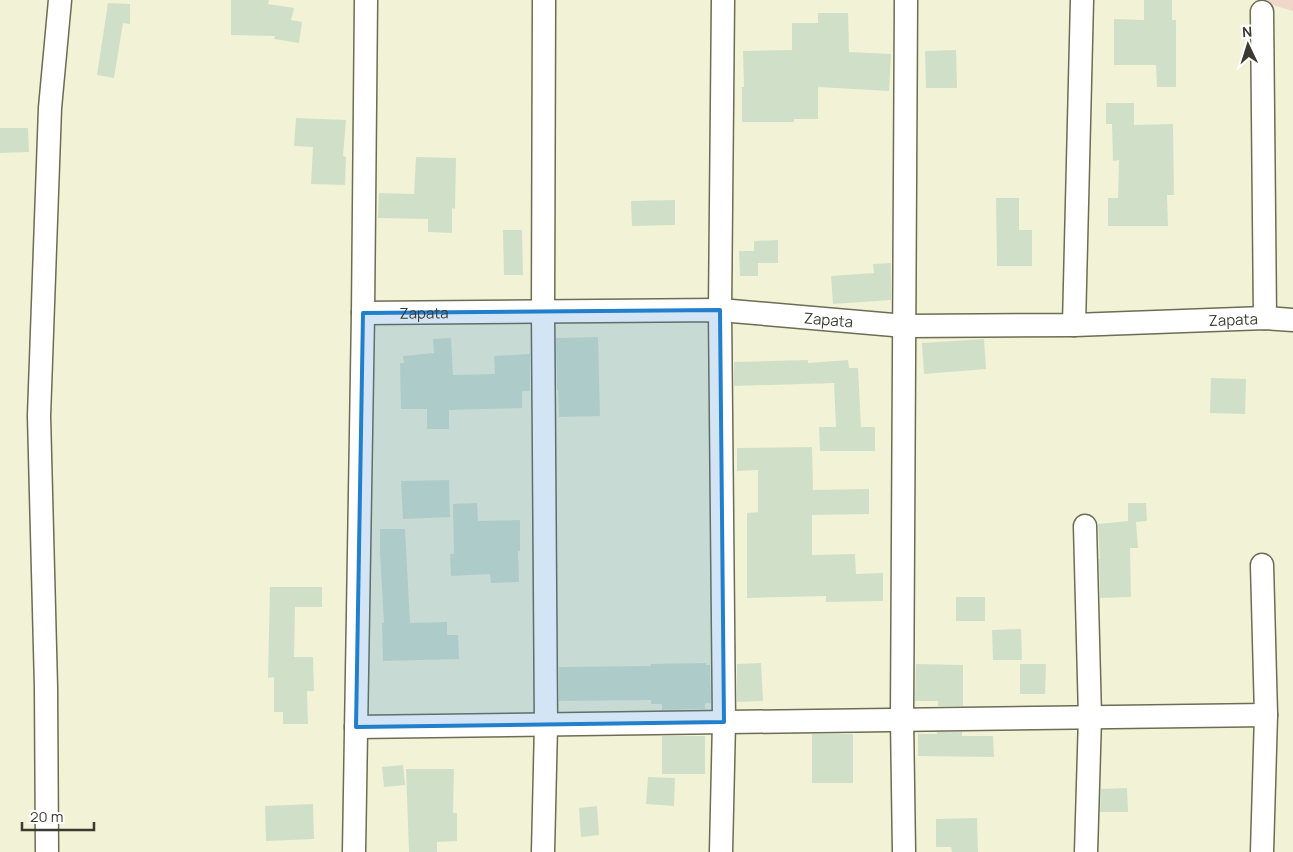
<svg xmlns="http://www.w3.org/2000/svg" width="1293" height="852" font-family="Manrope,sans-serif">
	<rect width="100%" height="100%" fill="#f2f2d6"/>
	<path fill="#f0d7c9" d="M1256 0H1293V11Z"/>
	<g fill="#d0e0c8">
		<path d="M231 0H269L268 4 294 8 291 20 302 22 299 43 274 39 275 36 231 35Z"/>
		<path d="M1144 0H1172V20H1176V87H1157L1156 65H1114V19L1144 20Z"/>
		<path d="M108 3 130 4V24L123 23 114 78 97 75Z"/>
		<path d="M818 13H848L849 52 891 54 889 91 818 87V119H794V122H742V87H744L743 51 792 50V23H818Z"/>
		<path d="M956 50 957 88H926L925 51Z"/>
		<path d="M1106 103H1134V125L1173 124 1174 195H1167L1168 226H1108V198H1118L1119 160 1113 161 1112 124H1106Z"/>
		<path d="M296 118 346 120 343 156 346 157 345 185 311 184 313 147 294 146Z"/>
		<path d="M0 128H28L29 152 0 153Z"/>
		<path d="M416 157 456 158 455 209 452 208V233L428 232V219L378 218 379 193 414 194Z"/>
		<path d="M996 198H1019V230H1032V266H997Z"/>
		<path d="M675 200V225L632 226 631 201Z"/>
		<path d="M503 230H522L523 275H504Z"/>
		<path d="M778 240V263H758V276H740L739 251H754V241Z"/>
		<path d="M891 263V300L833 304 831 276 874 273 873 264Z"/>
		<path d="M598 337 600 416 559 417 558 390H557L556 338Z"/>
		<path d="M451 338 453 375 495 374 494 356 530 354V391H522V408L449 410V429H427V409H401L400 363H404L403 356 434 353 433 339Z"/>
		<path d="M984 339 986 369 924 374 922 343Z"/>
		<path d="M808 360V363L848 360 849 368H858L861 427H875V451H820L819 427H836L834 383 734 386V362Z"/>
		<path d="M1211 378 1246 379 1245 414 1210 413Z"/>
		<path d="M812 447 813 490 869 489V514L812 515V555L855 554 856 574 883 573V601L826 602V596L747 598V513L758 512V470L737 471V448Z"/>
		<path d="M449 480 450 517 403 519 401 481Z"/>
		<path d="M477 503 478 521 520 520V551H518L519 582 491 583 490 574 451 576 450 554H454L453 504Z"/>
		<path d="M1128 503H1146L1147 521 1136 522 1138 548H1130L1131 597 1100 598 1099 559H1100L1098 524 1128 521Z"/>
		<path d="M380 529H405L410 623 447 622V635H458L459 659 383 661 382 623H384L380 554Z"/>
		<path d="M270 587H322V607H295L294 657H313L314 691H307L308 724H283V712H274V677L268 678Z"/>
		<rect x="956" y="597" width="29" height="24"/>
		<path d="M1021 629 1022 660H993L992 630Z"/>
		<path d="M706 663V665H710L711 703H705V709L662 710V704H651V700L559 701V667L651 666V664Z"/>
		<path d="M761 663 763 701 737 702V664Z"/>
		<path d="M916 664 963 665V706H938V701H915Z"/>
		<path d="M1020 664H1046L1045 694H1020Z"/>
		<path d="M937 732H962V736H993L994 757 918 756V734H937Z"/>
		<rect x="812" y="734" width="41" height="49"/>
		<rect x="662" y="736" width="43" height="38"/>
		<path d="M403 765 405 785 384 787 382 767Z"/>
		<path d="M406 769H454L453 813H457V841L437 842V852H409Z"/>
		<path d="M648 777 675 778 674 806 646 804Z"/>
		<path d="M1127 788 1128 812H1100L1101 789Z"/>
		<path d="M313 804 314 839 266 841 265 806Z"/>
		<path d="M597 806 599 835 581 837 579 808Z"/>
		<path d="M977 818 978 852H952L951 847H936V819Z"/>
	</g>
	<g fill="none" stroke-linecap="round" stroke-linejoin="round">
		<g stroke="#6d6c54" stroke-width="25">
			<g id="minor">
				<path d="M1262 12 1265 318"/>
				<path id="s1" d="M363 313 720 310 905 326 1074 325 1265 318 1293 320"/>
				<path d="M1074 325 1082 0"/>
				<path d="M1085 526 1090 717 1086 852"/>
				<path d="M356 727 1266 715"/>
				<path d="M47 852 46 687 39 416 50 108 60 0"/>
				<path d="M354 852 363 313 366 0"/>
				<path d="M543 852 546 725 543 311 544 0"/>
				<path d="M721 852 724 722 720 310 723 0"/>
				<path d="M904 852 902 720 906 0"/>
				<path d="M1262 852 1266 715 1262 565"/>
			</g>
		</g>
		<use href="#minor" stroke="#fff" stroke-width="22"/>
	</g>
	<path fill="#227fcb" fill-opacity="0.2" stroke="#227fcb" stroke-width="4" stroke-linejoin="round" d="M720 310 724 722 356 727 363 313Z"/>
	<g text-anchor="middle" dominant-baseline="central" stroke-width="4" stroke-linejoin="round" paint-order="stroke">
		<g font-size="15" fill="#3a3a30" stroke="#fff">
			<text stroke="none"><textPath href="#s1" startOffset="61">Zapata</textPath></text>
			<text stroke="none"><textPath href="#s1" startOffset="466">Zapata</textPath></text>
			<text stroke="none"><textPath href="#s1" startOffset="871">Zapata</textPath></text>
		</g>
	</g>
	<g transform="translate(1248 45) rotate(356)" stroke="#ffffff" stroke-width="4" paint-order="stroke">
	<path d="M0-4L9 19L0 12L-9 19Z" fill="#3a3a30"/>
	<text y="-8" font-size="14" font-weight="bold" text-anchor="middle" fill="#3a3a30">N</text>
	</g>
	<path d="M22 822v8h72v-8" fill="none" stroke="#3a3a30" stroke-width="2.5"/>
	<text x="30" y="822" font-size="15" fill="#3a3a30" stroke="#ffffff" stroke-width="4" paint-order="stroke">20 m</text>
</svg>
